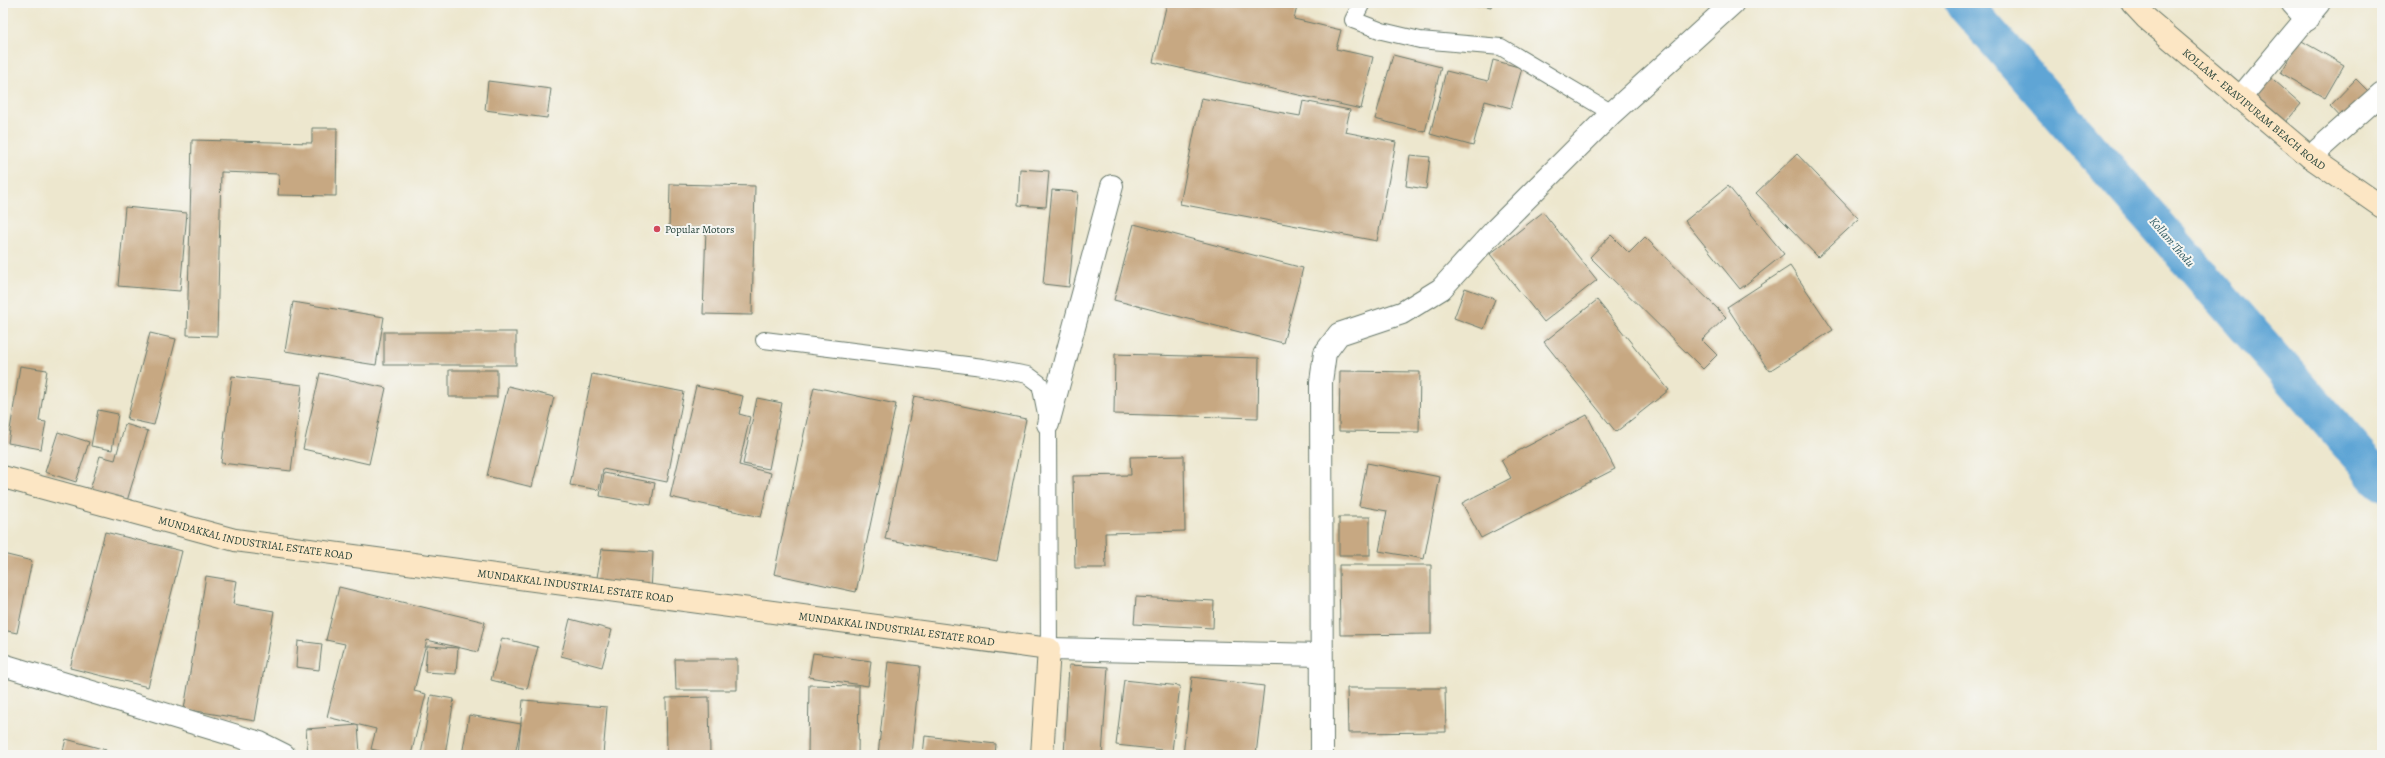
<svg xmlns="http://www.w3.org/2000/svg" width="2385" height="758" font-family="Alegreya,serif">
	<rect width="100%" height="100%" fill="#f6f6f2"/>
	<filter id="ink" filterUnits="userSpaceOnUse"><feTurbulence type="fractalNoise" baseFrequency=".025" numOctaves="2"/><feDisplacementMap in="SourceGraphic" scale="8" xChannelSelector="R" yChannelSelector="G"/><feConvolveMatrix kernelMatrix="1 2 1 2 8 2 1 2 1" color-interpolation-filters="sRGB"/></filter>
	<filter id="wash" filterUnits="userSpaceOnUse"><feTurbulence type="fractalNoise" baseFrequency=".012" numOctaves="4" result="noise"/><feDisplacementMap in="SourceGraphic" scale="16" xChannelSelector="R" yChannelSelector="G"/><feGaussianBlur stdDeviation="0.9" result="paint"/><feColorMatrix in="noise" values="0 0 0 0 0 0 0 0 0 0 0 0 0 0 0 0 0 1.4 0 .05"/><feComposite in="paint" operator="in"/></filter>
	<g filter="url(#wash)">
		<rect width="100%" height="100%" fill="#ede7ce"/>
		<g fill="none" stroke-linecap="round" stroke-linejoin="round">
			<path stroke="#5fa5d5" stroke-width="37" d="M1963 3 2382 482"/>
		</g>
		<g id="blocks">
			<g fill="#c7a882">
				<path d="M1167 3H1298L1294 19 1341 30 1336 49 1373 57 1361 109 1153 62Z"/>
				<path d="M1473 3H1492L1491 7Z"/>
				<path d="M2300 40 2344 65 2325 98 2281 73Z"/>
				<path d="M1393 55 1441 67 1425 132 1375 119Z"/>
				<path d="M1493 60 1522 68 1511 108 1485 101 1473 146 1430 134 1446 71 1488 81Z"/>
				<path d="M2266 73 2301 104 2281 128 2245 96Z"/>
				<path d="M2356 79 2370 93 2344 121 2330 106Z"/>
				<path d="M488 81 551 89 547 118 485 110Z"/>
				<path d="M1201 98 1300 116 1303 101 1350 110 1345 132 1396 142 1377 241 1180 204Z"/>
				<path d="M312 128H337L336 196 278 195 279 174 221 172 217 336 187 335 192 140 312 143Z"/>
				<path d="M1797 154 1859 219 1818 257 1756 193Z"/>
				<path d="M1410 155 1430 157 1426 189 1406 186Z"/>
				<path d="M1020 169 1049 171 1046 207 1018 205Z"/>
				<path d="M670 184 755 186 752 315 703 314 706 228H669Z"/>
				<path d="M1728 186 1784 254 1740 289 1685 221Z"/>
				<path d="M1052 190 1078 192 1069 287 1043 284Z"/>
				<path d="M125 207 187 213 180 291 118 286Z"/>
				<path d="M1543 212 1597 280 1544 322 1490 254Z"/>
				<path d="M1134 224 1303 268 1283 343 1114 300Z"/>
				<path d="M1611 235 1629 253 1645 237 1726 317 1702 340 1717 355 1703 369 1590 257Z"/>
				<path d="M1790 266 1833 330 1769 371 1727 307Z"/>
				<path d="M1465 288 1495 299 1484 329 1454 318Z"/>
				<path d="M1597 300 1669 390 1616 432 1544 342Z"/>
				<path d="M293 302 384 317 376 365 285 351Z"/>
				<rect x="384" y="332" width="132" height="33"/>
				<path d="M150 333 176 339 154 425 127 419Z"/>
				<path d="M1115 354 1259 358 1258 418 1114 414Z"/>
				<path d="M20 366 47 370 39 421 46 422 41 449 8 443Z"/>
				<rect x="449" y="370" width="48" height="27"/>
				<path d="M1340 371 1420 372 1419 432 1339 431Z"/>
				<path d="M320 373 386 388 369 464 303 449Z"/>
				<path d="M592 374 684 392 667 482 603 469 599 490 570 485Z"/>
				<path d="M232 376 302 385 291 471 221 463Z"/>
				<path d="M508 386 554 397 532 487 487 476Z"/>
				<path d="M696 386 743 396 739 414 750 417 739 465 771 473 761 517 670 497Z"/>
				<path d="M814 387 896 404 856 592 774 574Z"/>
				<path d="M914 396 1026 419 997 561 885 539Z"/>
				<path d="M757 398 782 403 769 469 743 464Z"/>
				<path d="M98 410 118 414 112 450 91 446Z"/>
				<path d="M1587 415 1615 469 1481 538 1462 503 1511 478 1501 460Z"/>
				<path d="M125 424 148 431 127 501 90 490 100 456 115 460Z"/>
				<path d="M58 432 89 442 76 482 45 472Z"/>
				<path d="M1184 456 1185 531 1105 533 1106 568H1075L1073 476 1131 475 1130 457Z"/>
				<path d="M1367 463 1440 477 1424 559 1379 551 1387 511 1359 506Z"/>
				<path d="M604 473 655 483 651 505 600 496Z"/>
				<rect x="1339" y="517" width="31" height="38"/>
				<path d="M105 532 182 551 148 687 70 668Z"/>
				<path d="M602 549 653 552 651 592 596 583Z"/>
				<path d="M3 554 32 561 17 633 3 630Z"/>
				<path d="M1339 565H1431V634L1340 635Z"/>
				<path d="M206 576 237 581 233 604 274 611 255 721 184 709Z"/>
				<path d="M339 587 485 622 478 652 427 640 414 691 426 694 411 755H396L371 749 376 729 327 717 345 644 326 640Z"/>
				<path d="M1136 597 1214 601 1213 628 1134 624Z"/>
				<path d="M570 619 612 630 602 667 561 656Z"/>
				<path d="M502 638 538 647 527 689 491 680Z"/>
				<path d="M298 641 322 644 319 670 296 667Z"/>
				<path d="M427 646 458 648 456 674 425 672Z"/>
				<path d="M813 653 871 661 868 686 809 677Z"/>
				<path d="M675 659H737V690H676Z"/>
				<path d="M888 662 920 666 911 755H878Z"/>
				<path d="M1069 665 1108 667 1102 755H1064Z"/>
				<path d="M1192 677 1264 686 1256 755H1183Z"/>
				<path d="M1124 680 1180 686 1172 751 1116 745Z"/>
				<path d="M809 685 859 686 858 755H808Z"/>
				<path d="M1347 688H1445L1446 732 1348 733Z"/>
				<path d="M431 695 454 699 445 755H421Z"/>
				<path d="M709 697 710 755H667L666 698Z"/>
				<path d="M523 700 607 707 603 755H518Z"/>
				<path d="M469 715 521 724 515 755H462Z"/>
				<path d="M358 725 360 754 308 755 306 729Z"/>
				<path d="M925 736 996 744 995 755H923Z"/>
				<path d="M66 739 106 750 105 755H62Z"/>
			</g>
		</g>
	</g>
	<g filter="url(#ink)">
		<use href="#blocks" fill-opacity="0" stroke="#67786a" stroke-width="1"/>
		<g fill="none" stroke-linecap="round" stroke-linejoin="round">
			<g stroke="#67786a" stroke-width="18">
				<g id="lane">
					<path d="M1362 3 1353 20 1382 31 1420 40 1501 47 1612 113"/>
					<path d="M764 340 983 367 1028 375 1040 384 1048 424 1049 649"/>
				</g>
			</g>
			<g stroke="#67786a" stroke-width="24">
				<g id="street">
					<path d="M2292 3 2307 20"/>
					<path d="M2240 98 2319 3"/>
					<path d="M2310 157 2382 93"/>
					<path d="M1048 424 1112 186"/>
					<path d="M1049 649 1321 655"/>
					<path d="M3 665 260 743 284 755"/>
					<path d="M1322 755 1321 382 1325 353 1339 334 1402 313 1441 289 1495 230 1612 113 1733 3"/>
				</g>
			</g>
			<g stroke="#67786a" stroke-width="24">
				<g id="secondary">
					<path id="s1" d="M2132 3 2146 18 2310 157 2382 207"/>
					<path id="s2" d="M3 477 235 540 1049 649 1042 755"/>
				</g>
			</g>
			<use href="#lane" stroke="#fff" stroke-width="16"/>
			<use href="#street" stroke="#fff" stroke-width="22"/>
			<use href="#secondary" stroke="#fce6c4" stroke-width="22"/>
		</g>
	</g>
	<circle fill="#d1495b" stroke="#f6f6f2" stroke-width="1.5" cx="657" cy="229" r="4"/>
	<g text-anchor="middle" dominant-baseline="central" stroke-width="4" stroke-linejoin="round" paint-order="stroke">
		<g font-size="11" fill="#1f3d34" stroke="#f6f6f2">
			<text stroke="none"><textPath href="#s1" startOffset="162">KOLLAM - ERAVIPURAM BEACH ROAD</textPath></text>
			<text stroke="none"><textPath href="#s2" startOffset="260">MUNDAKKAL INDUSTRIAL ESTATE ROAD</textPath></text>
			<text stroke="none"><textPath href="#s2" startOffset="584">MUNDAKKAL INDUSTRIAL ESTATE ROAD</textPath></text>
			<text stroke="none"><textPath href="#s2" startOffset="908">MUNDAKKAL INDUSTRIAL ESTATE ROAD</textPath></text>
		</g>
		<g font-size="11" fill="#1f3d34" stroke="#f6f6f2" text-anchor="start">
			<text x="665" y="229">Popular Motors</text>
		</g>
		<g font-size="12" font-style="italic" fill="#325c64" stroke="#f6f6f2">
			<text transform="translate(2172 242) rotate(49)">Kollam Thodu</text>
		</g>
	</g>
	<rect width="2385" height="758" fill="none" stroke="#f6f6f2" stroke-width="16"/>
</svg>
